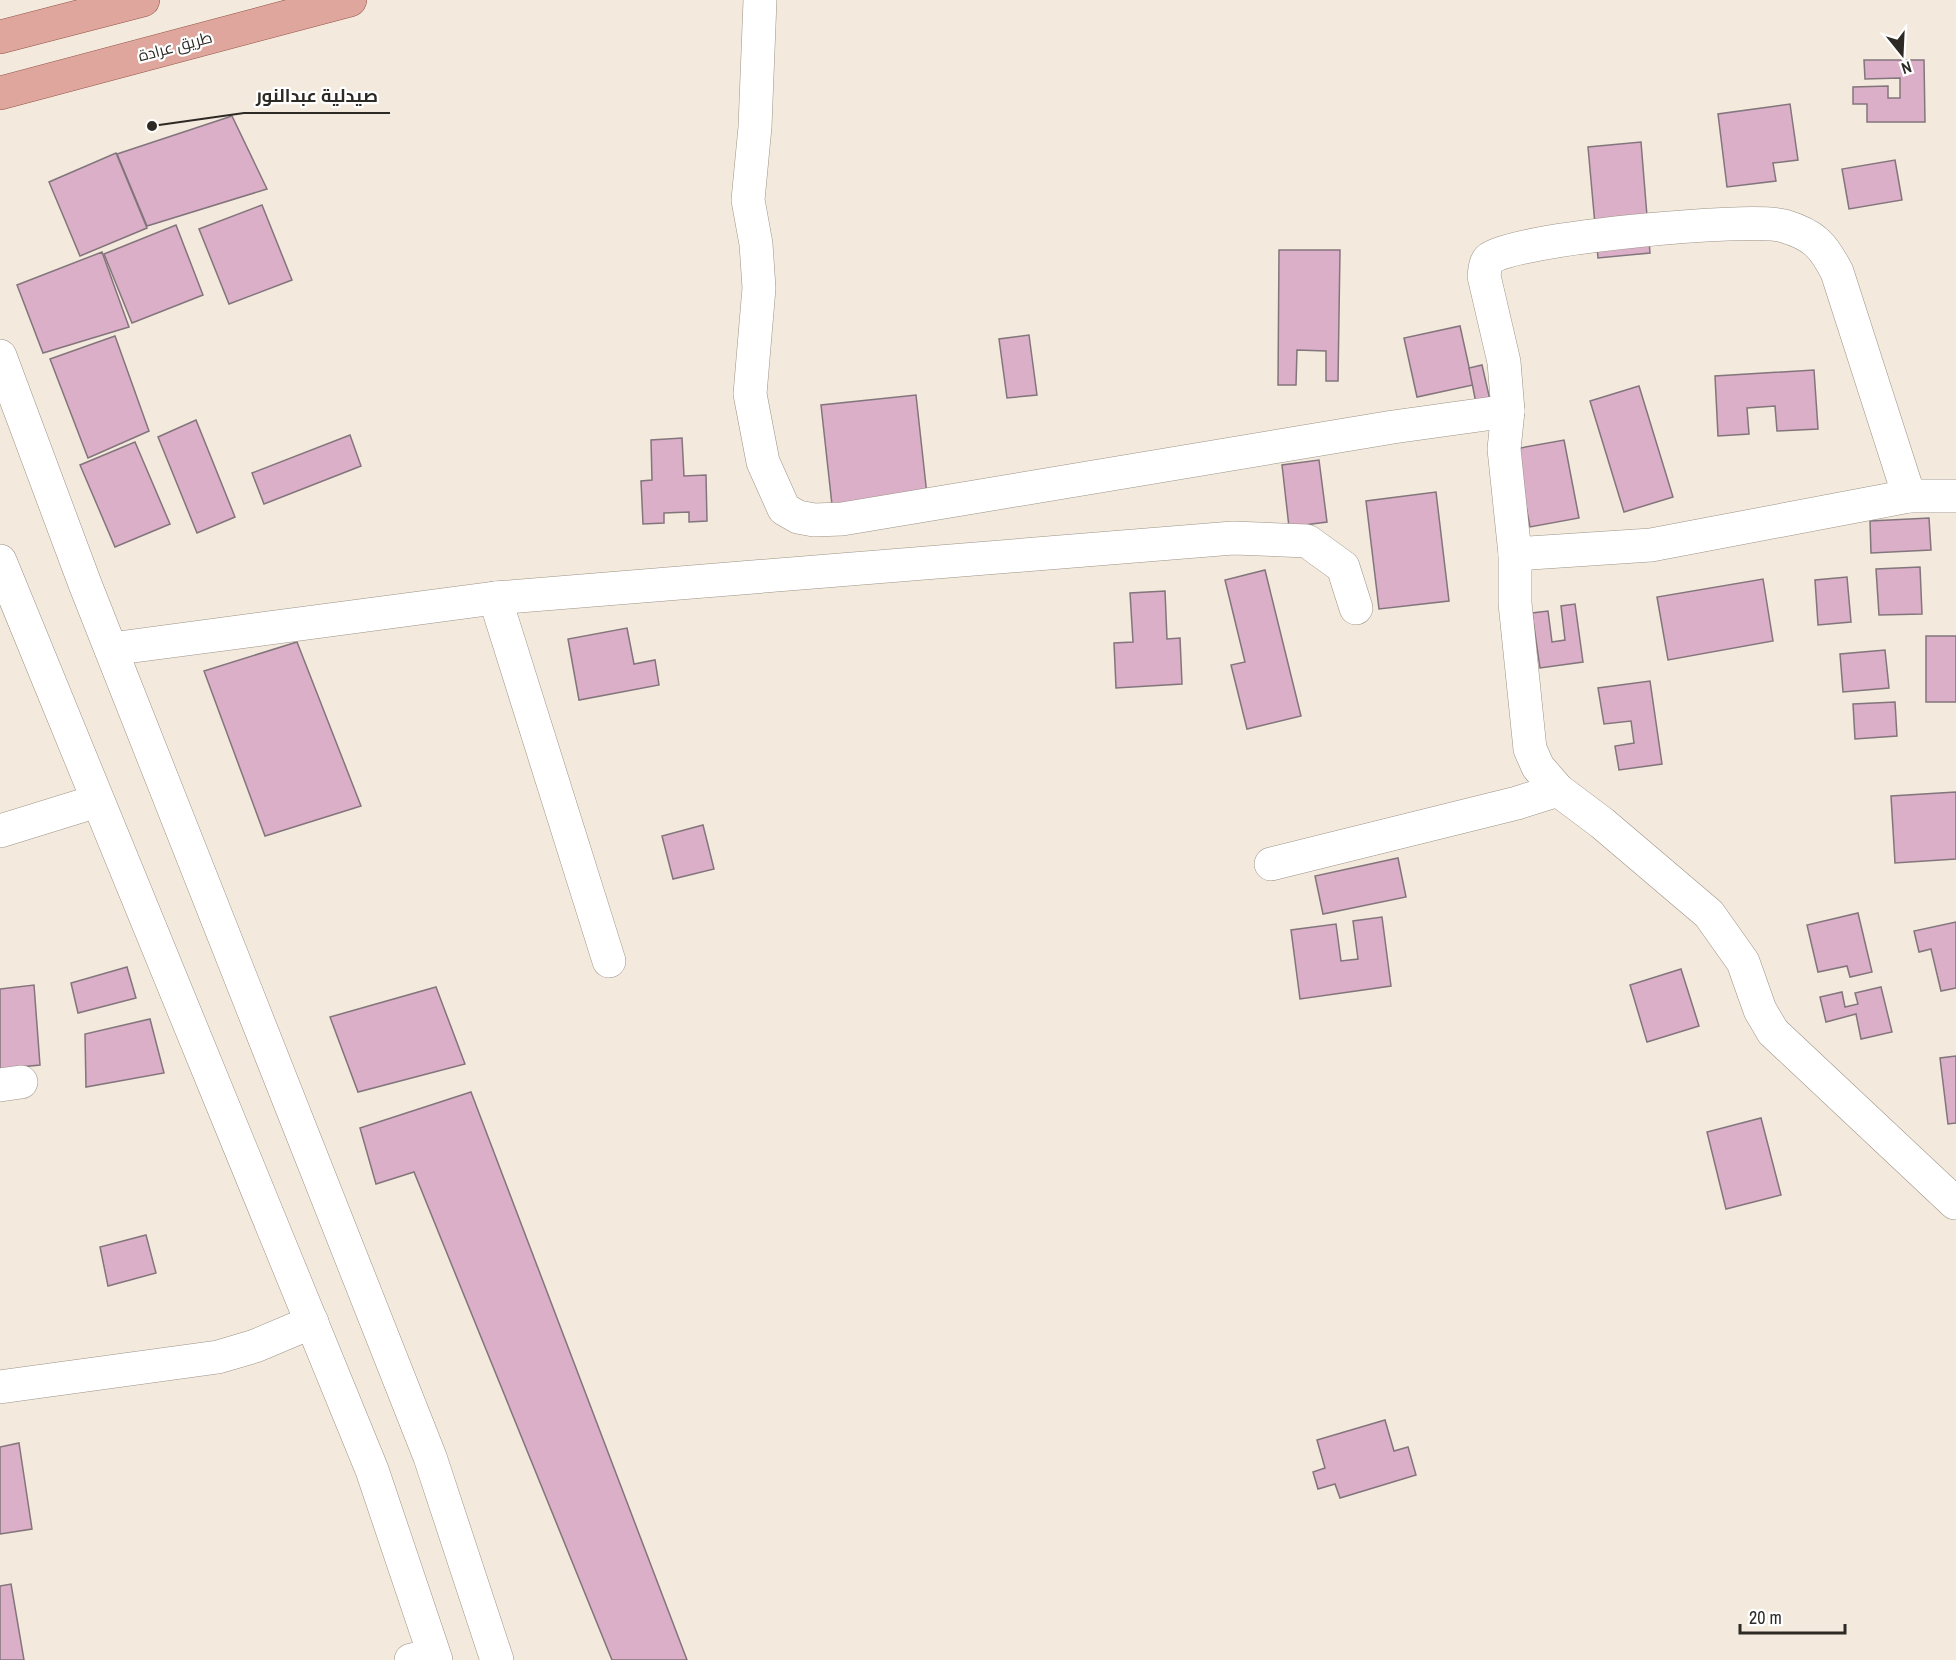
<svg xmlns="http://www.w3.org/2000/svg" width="1956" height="1660" font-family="'Archivo Narrow',Cairo,sans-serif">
	<rect width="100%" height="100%" fill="#f3e9dc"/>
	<g fill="#daafc7" stroke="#83757c" stroke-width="1.5">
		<path d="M1864 60H1924L1925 122H1867V104H1853V87L1888 86V98H1900V78L1865 79Z"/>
		<path d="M1790 104 1798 160 1773 163 1776 181 1727 187 1718 114Z"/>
		<path d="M232 116 267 189 147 226 117 154Z"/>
		<path d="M1641 142 1650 253 1598 258 1588 147Z"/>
		<path d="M116 153 147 228 80 256 49 182Z"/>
		<path d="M1895 160 1902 200 1849 209 1842 169Z"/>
		<path d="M262 205 292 280 229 304 199 229Z"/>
		<path d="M176 225 203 295 132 323 104 254Z"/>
		<path d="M1279 250H1340L1338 381H1326V351L1297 350 1296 385H1278Z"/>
		<path d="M102 252 129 327 43 353 17 285Z"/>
		<path d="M1460 326 1473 385 1417 397 1404 338Z"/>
		<path d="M1029 335 1037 395 1007 398 999 339Z"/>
		<path d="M115 336 149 431 88 458 50 359Z"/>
		<path d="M1482 365 1490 400 1476 403 1469 368Z"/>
		<path d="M1814 370 1818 429 1777 431 1775 406 1747 408 1749 434 1718 436 1715 376Z"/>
		<path d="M1639 386 1673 497 1624 512 1590 401Z"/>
		<path d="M916 395 927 495 832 505 821 405Z"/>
		<path d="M196 420 235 517 197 533 158 437Z"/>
		<path d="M350 435 361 466 264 504 252 473Z"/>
		<path d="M682 438 684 476 706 475 707 521 689 522V512L664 513V523L643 524 641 481 652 480 651 440Z"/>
		<path d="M1564 440 1579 518 1530 527 1515 449Z"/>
		<path d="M135 442 170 524 115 547 80 465Z"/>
		<path d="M1319 460 1327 522 1289 527 1282 465Z"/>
		<path d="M1436 492 1449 601 1379 609 1366 501Z"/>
		<path d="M1929 518 1931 550 1871 553 1870 521Z"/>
		<path d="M1920 567 1922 614 1879 615 1876 569Z"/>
		<path d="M1265 570 1301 716 1247 729 1231 665 1245 662 1225 580Z"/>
		<path d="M1847 577 1851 622 1818 625 1815 580Z"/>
		<path d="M1763 579 1773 641 1668 660 1657 597Z"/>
		<path d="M1165 591 1167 639 1180 638 1182 684 1116 688 1114 643 1133 642 1130 593Z"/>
		<path d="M1575 604 1583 662 1540 668 1532 613 1548 611 1552 642 1565 640 1561 606Z"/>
		<path d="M627 628 634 664 655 660 659 685 579 700 568 639Z"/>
		<rect x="1926" y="636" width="30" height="66"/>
		<path d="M297 642 361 806 265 836 204 671Z"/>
		<path d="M1885 650 1889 688 1843 692 1840 654Z"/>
		<path d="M1650 681 1662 764 1619 770 1615 746 1634 743 1631 721 1604 724 1598 688Z"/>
		<path d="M1895 702 1897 736 1855 739 1853 704Z"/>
		<path d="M1956 792V859L1895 863 1891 796Z"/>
		<path d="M703 825 714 869 673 879 662 836Z"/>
		<path d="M1398 858 1406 897 1323 914 1315 876Z"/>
		<path d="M1858 913 1872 972 1850 977 1847 966 1818 972 1807 925Z"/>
		<path d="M1382 917 1391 986 1300 999 1291 930 1336 924 1341 961 1358 959 1353 921Z"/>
		<path d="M1956 922V988L1941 991 1931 949 1919 952 1914 931Z"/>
		<path d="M127 967 136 998 78 1013 71 983Z"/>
		<path d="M1681 969 1699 1026 1647 1042 1630 985Z"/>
		<path d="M34 985 40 1065 0 1069V989Z"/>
		<path d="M436 987 465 1064 358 1092 330 1017Z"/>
		<path d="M1881 987 1892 1032 1861 1039 1856 1014 1826 1022 1820 997 1842 992 1845 1007 1858 1004 1855 993Z"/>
		<path d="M150 1019 164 1073 86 1087 85 1034Z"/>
		<path d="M1956 1056V1123L1948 1124 1940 1058Z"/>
		<path d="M471 1092 687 1660H612L414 1172 376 1184 360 1128Z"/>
		<path d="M1761 1118 1781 1195 1726 1209 1707 1132Z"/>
		<path d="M146 1235 156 1273 108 1286 100 1247Z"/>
		<path d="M1385 1420 1394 1451 1408 1447 1416 1475 1340 1498 1335 1484 1318 1489 1313 1472 1325 1468 1317 1440Z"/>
		<path d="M19 1443 32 1529 0 1534V1447Z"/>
		<path d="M11 1584 24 1660H0V1586Z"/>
	</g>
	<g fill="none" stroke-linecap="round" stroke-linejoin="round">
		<g stroke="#9c9386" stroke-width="34">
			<g id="street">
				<path d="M760 0 755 127 748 200 756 244 759 288 750 394 763 462 784 509 798 517 814 520 842 519 1393 427 1508 411 1504 449 1515 554 1651 545 1909 496H1956"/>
				<path d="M1508 411 1504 362 1484 276C1485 270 1485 263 1489 259 1510 239 1753 216 1784 226 1814 235 1823 245 1837 272L1909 496"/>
				<path d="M1515 554V603L1530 749 1538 767 1558 790 1602 823 1709 914 1743 962 1760 1010 1773 1032 1955 1203"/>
				<path d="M495 598 609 961"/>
				<path d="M111 649 495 598 1233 538 1307 541 1343 567 1356 608"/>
				<path d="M0 831 97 801"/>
				<path d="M1271 864 1517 803 1558 790"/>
				<path d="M0 1085 21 1082"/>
				<path d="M0 1387 218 1357 255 1346 312 1322"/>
				<path d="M411 1660 434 1655"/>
			</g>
		</g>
		<g stroke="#9c9386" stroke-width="34">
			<g id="secondary">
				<path d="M0 356 85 584 430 1457 497 1660"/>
				<path d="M0 561 372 1470 436 1660"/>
			</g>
		</g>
		<g stroke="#925448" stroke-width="34">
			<g id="primary">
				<path d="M0 37 143 0"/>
				<path d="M0 93 350 0"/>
			</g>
		</g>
		<use href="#street" stroke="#fff" stroke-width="33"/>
		<use href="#secondary" stroke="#fff" stroke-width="33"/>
		<use href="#primary" stroke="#dfa69d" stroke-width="33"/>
	</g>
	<g text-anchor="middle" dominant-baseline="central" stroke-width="4.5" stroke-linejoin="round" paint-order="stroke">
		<g font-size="16" fill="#2d2a25" stroke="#fff">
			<text transform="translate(175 46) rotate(-15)">طريق عرادة</text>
		</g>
	</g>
	<path fill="none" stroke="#2d2a25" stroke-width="2" d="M152 126L244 113H390"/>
	<circle fill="#2d2a25" stroke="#fff" stroke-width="2" cx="152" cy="126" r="6"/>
	<g font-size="18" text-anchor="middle" font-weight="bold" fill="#2d2a25" stroke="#fff" stroke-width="4.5" stroke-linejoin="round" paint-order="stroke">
		<text x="317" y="102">صيدلية عبدالنور</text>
	</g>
	<g transform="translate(1902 54) rotate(162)" stroke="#ffffff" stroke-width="4.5" paint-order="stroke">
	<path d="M0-4.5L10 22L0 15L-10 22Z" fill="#2d2a25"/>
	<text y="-9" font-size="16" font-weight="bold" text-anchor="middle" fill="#2d2a25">N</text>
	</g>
	<path d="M1740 1624v9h105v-9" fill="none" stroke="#2d2a25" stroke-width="3"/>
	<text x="1749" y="1624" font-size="18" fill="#2d2a25" stroke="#ffffff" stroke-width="4.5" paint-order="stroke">20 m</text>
</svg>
